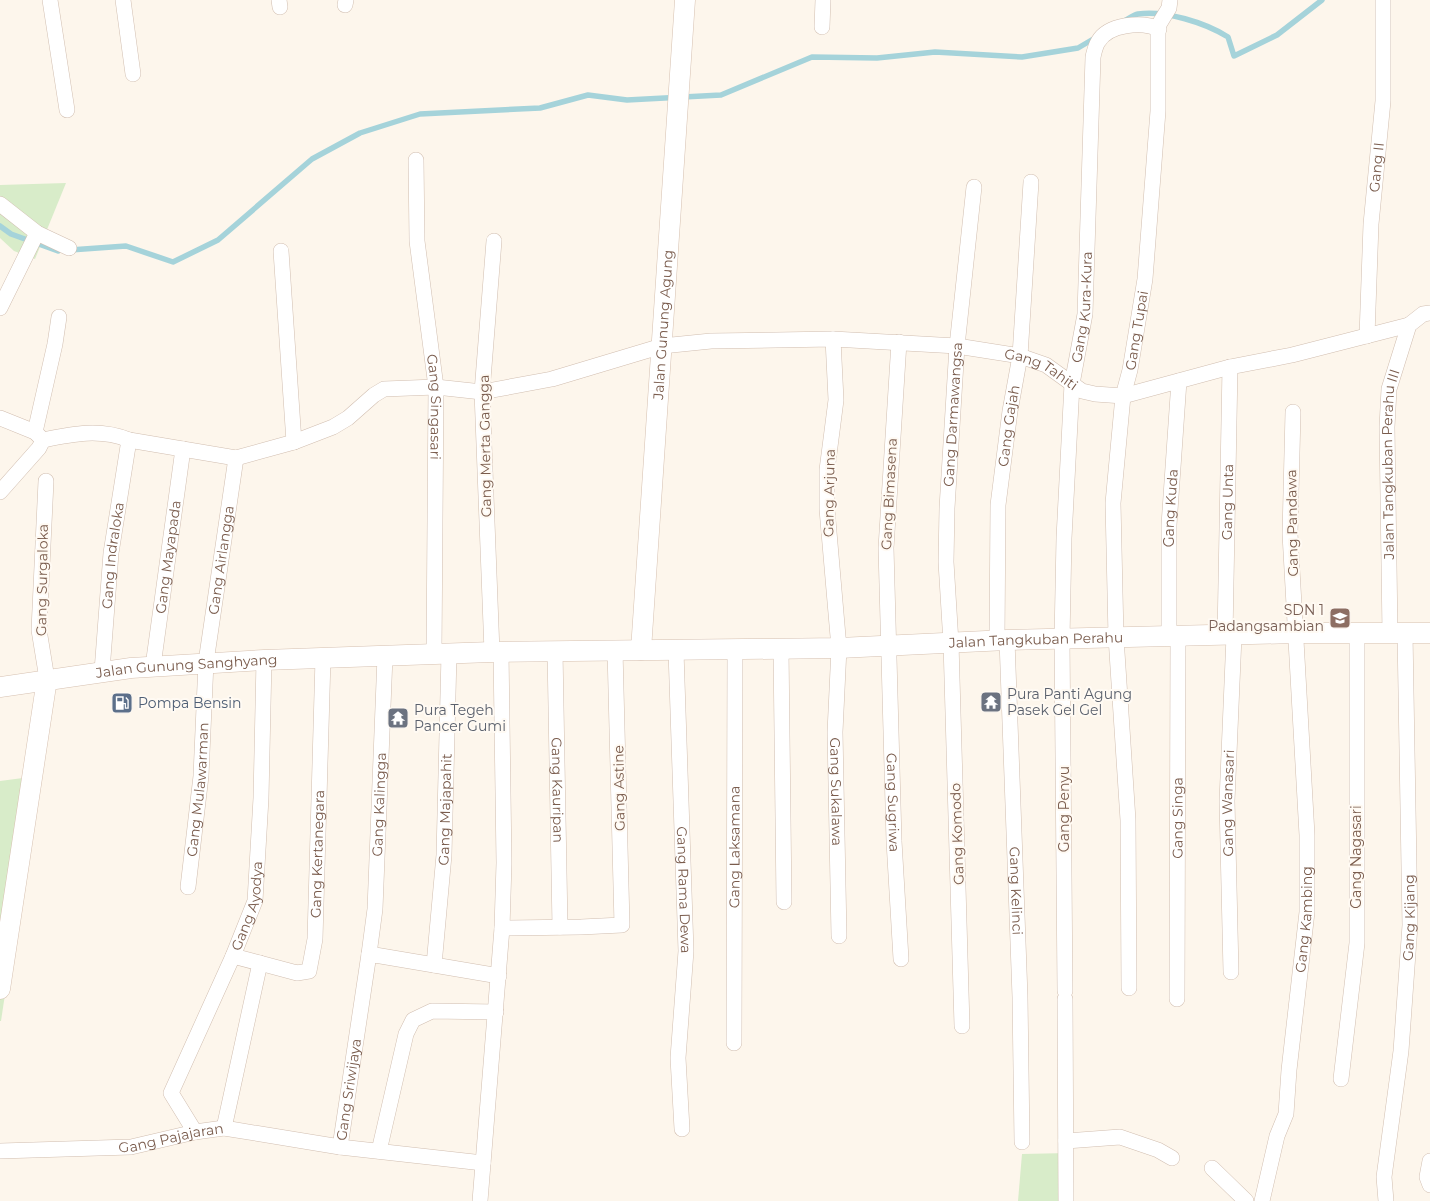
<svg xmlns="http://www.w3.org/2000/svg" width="1430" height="1201" font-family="Montserrat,sans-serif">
	<rect width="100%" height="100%" fill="#fdf6ec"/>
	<g fill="#d8ecc9">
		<path d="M66 183 35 259 14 251 0 238V185Z"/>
		<path d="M38 776 1 1021H0V781Z"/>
		<path d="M1068 1153V1201H1018L1022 1154Z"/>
	</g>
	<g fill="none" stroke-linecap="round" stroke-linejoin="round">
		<g stroke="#a5d3da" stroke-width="5.5">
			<path d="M1124 21C1128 19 1134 15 1138 14 1165 10 1206 23 1228 37L1234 56 1277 35 1322 0"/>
			<path d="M0 226 11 234 58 251"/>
			<path d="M70 250 126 246 173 262 218 240 312 159 360 133 420 114 540 108 588 95 627 100 721 95 812 57 877 58 935 52 1022 57 1078 48 1095 38"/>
		</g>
		<g stroke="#d1beb0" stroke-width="16">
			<g id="street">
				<path d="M50 0 67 110"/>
				<path d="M123 0 133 74"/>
				<path d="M279 0 280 7"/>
				<path d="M345 5 346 0"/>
				<path d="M822 27 823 0"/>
				<path id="s1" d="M416 160 417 241 436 387 434 654"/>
				<path d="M0 204 37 233 69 248"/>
				<path d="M281 251 294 442"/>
				<path d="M0 308 37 233"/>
				<path id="s2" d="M1367 336 1371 224 1383 101V0"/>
				<path id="s3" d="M833 339 836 400 827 470V509L839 648 835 732 839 936"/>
				<path id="s4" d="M899 342 886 548 894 841 901 959"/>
				<path d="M0 418 35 432 42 439"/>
				<path d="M35 432 55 344 59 317"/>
				<path id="s5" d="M43 440C72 434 100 428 129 440L236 458 294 442 333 427 348 418 374 395 384 389 436 387 482 392 552 379 662 346 711 341 833 339 957 346 1020 356 1046 365 1082 391 1095 394 1123 396 1230 367 1292 355 1409 325"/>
				<path d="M46 481 39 630 47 679"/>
				<path d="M0 492 39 448 43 440"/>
				<path id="s6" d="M1390 633 1387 427 1389 389 1409 325 1423 314 1430 313"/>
				<path id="s7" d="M1225 636 1230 367"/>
				<path id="s8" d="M1169 637V525L1179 381"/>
				<path id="s9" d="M997 640 998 505 1010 411 1020 356 1031 182"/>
				<path id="s10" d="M1007 640 1020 997 1022 1142"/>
				<path d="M781 649 784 902"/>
				<path id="s11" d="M555 651 560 927"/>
				<path id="s12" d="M676 651 686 951 678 1058 682 1129"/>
				<path d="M492 652 482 392 494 241"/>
				<path id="s13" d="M153 666 183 449"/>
				<path id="s14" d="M102 671 111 553 129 440"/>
				<path id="s15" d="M188 887 201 776 206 662 236 458"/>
				<path d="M502 928 581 927 622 925 615 650"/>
				<path id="s16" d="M369 954 375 909 385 656"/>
				<path id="s17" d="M233 956 297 973 309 971 315 939 323 658"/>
				<path id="s18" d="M434 965 444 855 449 654"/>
				<path id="s19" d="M1231 972 1227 801 1234 636"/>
				<path id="s20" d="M1129 988 1128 820 1116 637 1113 503 1123 396 1130 370 1145 279 1158 111V26L1169 8 1170 0"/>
				<path id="s21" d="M1065 991 1062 639 1064 538 1072 384 1085 314 1093 57C1094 53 1095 47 1098 42 1108 24 1142 21 1159 29"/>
				<path d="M1065 999 1066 1201"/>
				<path id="s22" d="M1177 999 1178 637"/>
				<path id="s23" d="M962 1026 951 643 946 562 947 508 957 346 974 187"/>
				<path id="s24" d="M734 1043 735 649"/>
				<path d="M1341 1079 1357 943V634"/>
				<path d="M224 1128 260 963"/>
				<path id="s25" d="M195 1132 171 1093 233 956 255 901 261 798 264 660"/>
				<path d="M1066 1141 1120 1137 1158 1150 1172 1158"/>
				<path id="s26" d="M0 1151 131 1147 195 1132 224 1128 340 1147"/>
				<path d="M379 1151 406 1034 413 1020 432 1011 496 1012"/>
				<path d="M1430 1161 1427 1177 1430 1185"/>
				<path id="s27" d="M483 1163 340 1147 369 954 499 976"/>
				<path d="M1212 1168 1246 1201"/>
				<path d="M480 1201 502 928 504 863 501 652"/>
				<path id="s28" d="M1262 1201 1277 1136 1286 1114 1289 1070 1307 912V835L1290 534 1293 412"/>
				<path id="s29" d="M1386 1201 1384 1177 1401 1051 1410 925 1405 633"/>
			</g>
		</g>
		<g stroke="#d6c0b0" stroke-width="21">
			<g id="secondary">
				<path id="s30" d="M641 650 685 0"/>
				<path id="s31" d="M0 687 131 668 264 660 492 652 839 648 1007 640 1296 633H1430"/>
				<path d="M0 989 47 679"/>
			</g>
		</g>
		<use href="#street" stroke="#fff" stroke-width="15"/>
		<use href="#secondary" stroke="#fff" stroke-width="20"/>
	</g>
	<defs>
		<g id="school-square" transform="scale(1.125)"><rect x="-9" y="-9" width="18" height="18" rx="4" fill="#8d6e63" stroke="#fffaf3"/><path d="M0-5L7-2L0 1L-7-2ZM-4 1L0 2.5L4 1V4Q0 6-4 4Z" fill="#fff"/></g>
		<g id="temple-square" transform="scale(1.125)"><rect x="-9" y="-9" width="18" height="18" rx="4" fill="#6b7280" stroke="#fffaf3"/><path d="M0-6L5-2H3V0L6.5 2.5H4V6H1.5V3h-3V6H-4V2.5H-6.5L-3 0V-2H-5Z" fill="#fff"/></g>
		<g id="fuel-square" transform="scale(1.125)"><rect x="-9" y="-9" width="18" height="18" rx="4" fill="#5c6f8a" stroke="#fffaf3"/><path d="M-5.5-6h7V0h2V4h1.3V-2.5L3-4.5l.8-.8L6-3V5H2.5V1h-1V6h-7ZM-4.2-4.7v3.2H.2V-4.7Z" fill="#fff"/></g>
	</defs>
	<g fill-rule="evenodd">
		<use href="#school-square" x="1340" y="618"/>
		<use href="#temple-square" x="991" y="702"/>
		<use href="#fuel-square" x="122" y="703"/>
		<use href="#temple-square" x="398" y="718"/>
	</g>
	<g text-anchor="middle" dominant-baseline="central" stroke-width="4" stroke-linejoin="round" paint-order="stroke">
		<g font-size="14" fill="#7a5c4d" stroke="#fffaf3">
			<text stroke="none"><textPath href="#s2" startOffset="169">Gang II</textPath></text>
			<text stroke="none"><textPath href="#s21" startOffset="685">Gang Kura-Kura</textPath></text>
			<text stroke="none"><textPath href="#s30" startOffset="326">Jalan Gunung Agung</textPath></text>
			<text stroke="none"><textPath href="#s20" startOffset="660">Gang Tupai</textPath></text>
			<text stroke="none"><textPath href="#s5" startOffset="1030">Gang Tahiti</textPath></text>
			<text stroke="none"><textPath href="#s1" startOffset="248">Gang Singasari</textPath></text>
			<text stroke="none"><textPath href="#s23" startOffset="612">Gang Darmawangsa</textPath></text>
			<text stroke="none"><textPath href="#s9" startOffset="215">Gang Gajah</textPath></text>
			<text transform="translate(485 446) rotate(-91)">Gang Merta Gangga</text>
			<text stroke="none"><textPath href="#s6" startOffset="169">Jalan Tangkuban Perahu III</textPath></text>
			<text transform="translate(829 493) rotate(-89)">Gang Arjuna</text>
			<text transform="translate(889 494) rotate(-87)">Gang Bimasena</text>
			<text stroke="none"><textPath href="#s7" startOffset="134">Gang Unta</textPath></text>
			<text stroke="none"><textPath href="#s8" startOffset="129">Gang Kuda</textPath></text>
			<text transform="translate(1292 523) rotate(-91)">Gang Pandawa</text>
			<text stroke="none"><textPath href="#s14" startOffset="116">Gang Indraloka</textPath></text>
			<text stroke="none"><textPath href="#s13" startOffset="110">Gang Mayapada</textPath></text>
			<text stroke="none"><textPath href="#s15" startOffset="329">Gang Airlangga</textPath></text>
			<text transform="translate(42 580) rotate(-89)">Gang Surgaloka</text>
			<text stroke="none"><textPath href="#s31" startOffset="1038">Jalan Tangkuban Perahu</textPath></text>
			<text stroke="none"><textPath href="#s31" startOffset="188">Jalan Gunung Sanghyang</textPath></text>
			<text transform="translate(619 788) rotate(-91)">Gang Astine</text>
			<text stroke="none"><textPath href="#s11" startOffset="139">Gang Kauripan</textPath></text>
			<text stroke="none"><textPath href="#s15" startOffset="98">Gang Mulawarman</textPath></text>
			<text stroke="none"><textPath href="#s3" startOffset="454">Gang Sukalawa</textPath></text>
			<text stroke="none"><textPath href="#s4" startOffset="461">Gang Sugriwa</textPath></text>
			<text stroke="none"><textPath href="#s19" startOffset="169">Gang Wanasari</textPath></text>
			<text stroke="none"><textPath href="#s16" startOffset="150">Gang Kalingga</textPath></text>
			<text transform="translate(1064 809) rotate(-90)">Gang Penyu</text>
			<text stroke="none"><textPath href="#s18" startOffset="156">Gang Majapahit</textPath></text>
			<text stroke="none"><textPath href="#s22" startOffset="181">Gang Singa</textPath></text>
			<text transform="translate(957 834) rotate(-92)">Gang Komodo</text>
			<text stroke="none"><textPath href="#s24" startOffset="196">Gang Laksamana</textPath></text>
			<text stroke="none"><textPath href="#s17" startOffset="196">Gang Kertanegara</textPath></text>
			<text transform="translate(1356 857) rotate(-90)">Gang Nagasari</text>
			<text stroke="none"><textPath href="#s12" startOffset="239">Gang Rama Dewa</textPath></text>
			<text stroke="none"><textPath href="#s10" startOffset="251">Gang Kelinci</textPath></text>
			<text stroke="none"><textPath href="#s25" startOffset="249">Gang Ayodya</textPath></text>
			<text stroke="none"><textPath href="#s29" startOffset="285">Gang Kijang</textPath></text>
			<text stroke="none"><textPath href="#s28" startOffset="286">Gang Kambing</textPath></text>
			<text stroke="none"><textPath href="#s27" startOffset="202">Gang Sriwijaya</textPath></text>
			<text stroke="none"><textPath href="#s26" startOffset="172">Gang Pajajaran</textPath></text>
		</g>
		<g font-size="14" fill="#785e54" stroke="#fffaf3" text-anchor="end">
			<text x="1324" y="610">SDN 1<tspan x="1324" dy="16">Padangsambian</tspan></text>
		</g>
		<g font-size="14" fill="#5b616d" stroke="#fffaf3" text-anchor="start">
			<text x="1007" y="694">Pura Panti Agung<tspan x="1007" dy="16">Pasek Gel Gel</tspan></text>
			<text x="414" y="710">Pura Tegeh<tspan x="414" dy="16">Pancer Gumi</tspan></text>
		</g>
		<g font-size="14" fill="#4e5e75" stroke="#fffaf3" text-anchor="start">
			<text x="138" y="703">Pompa Bensin</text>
		</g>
	</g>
</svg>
